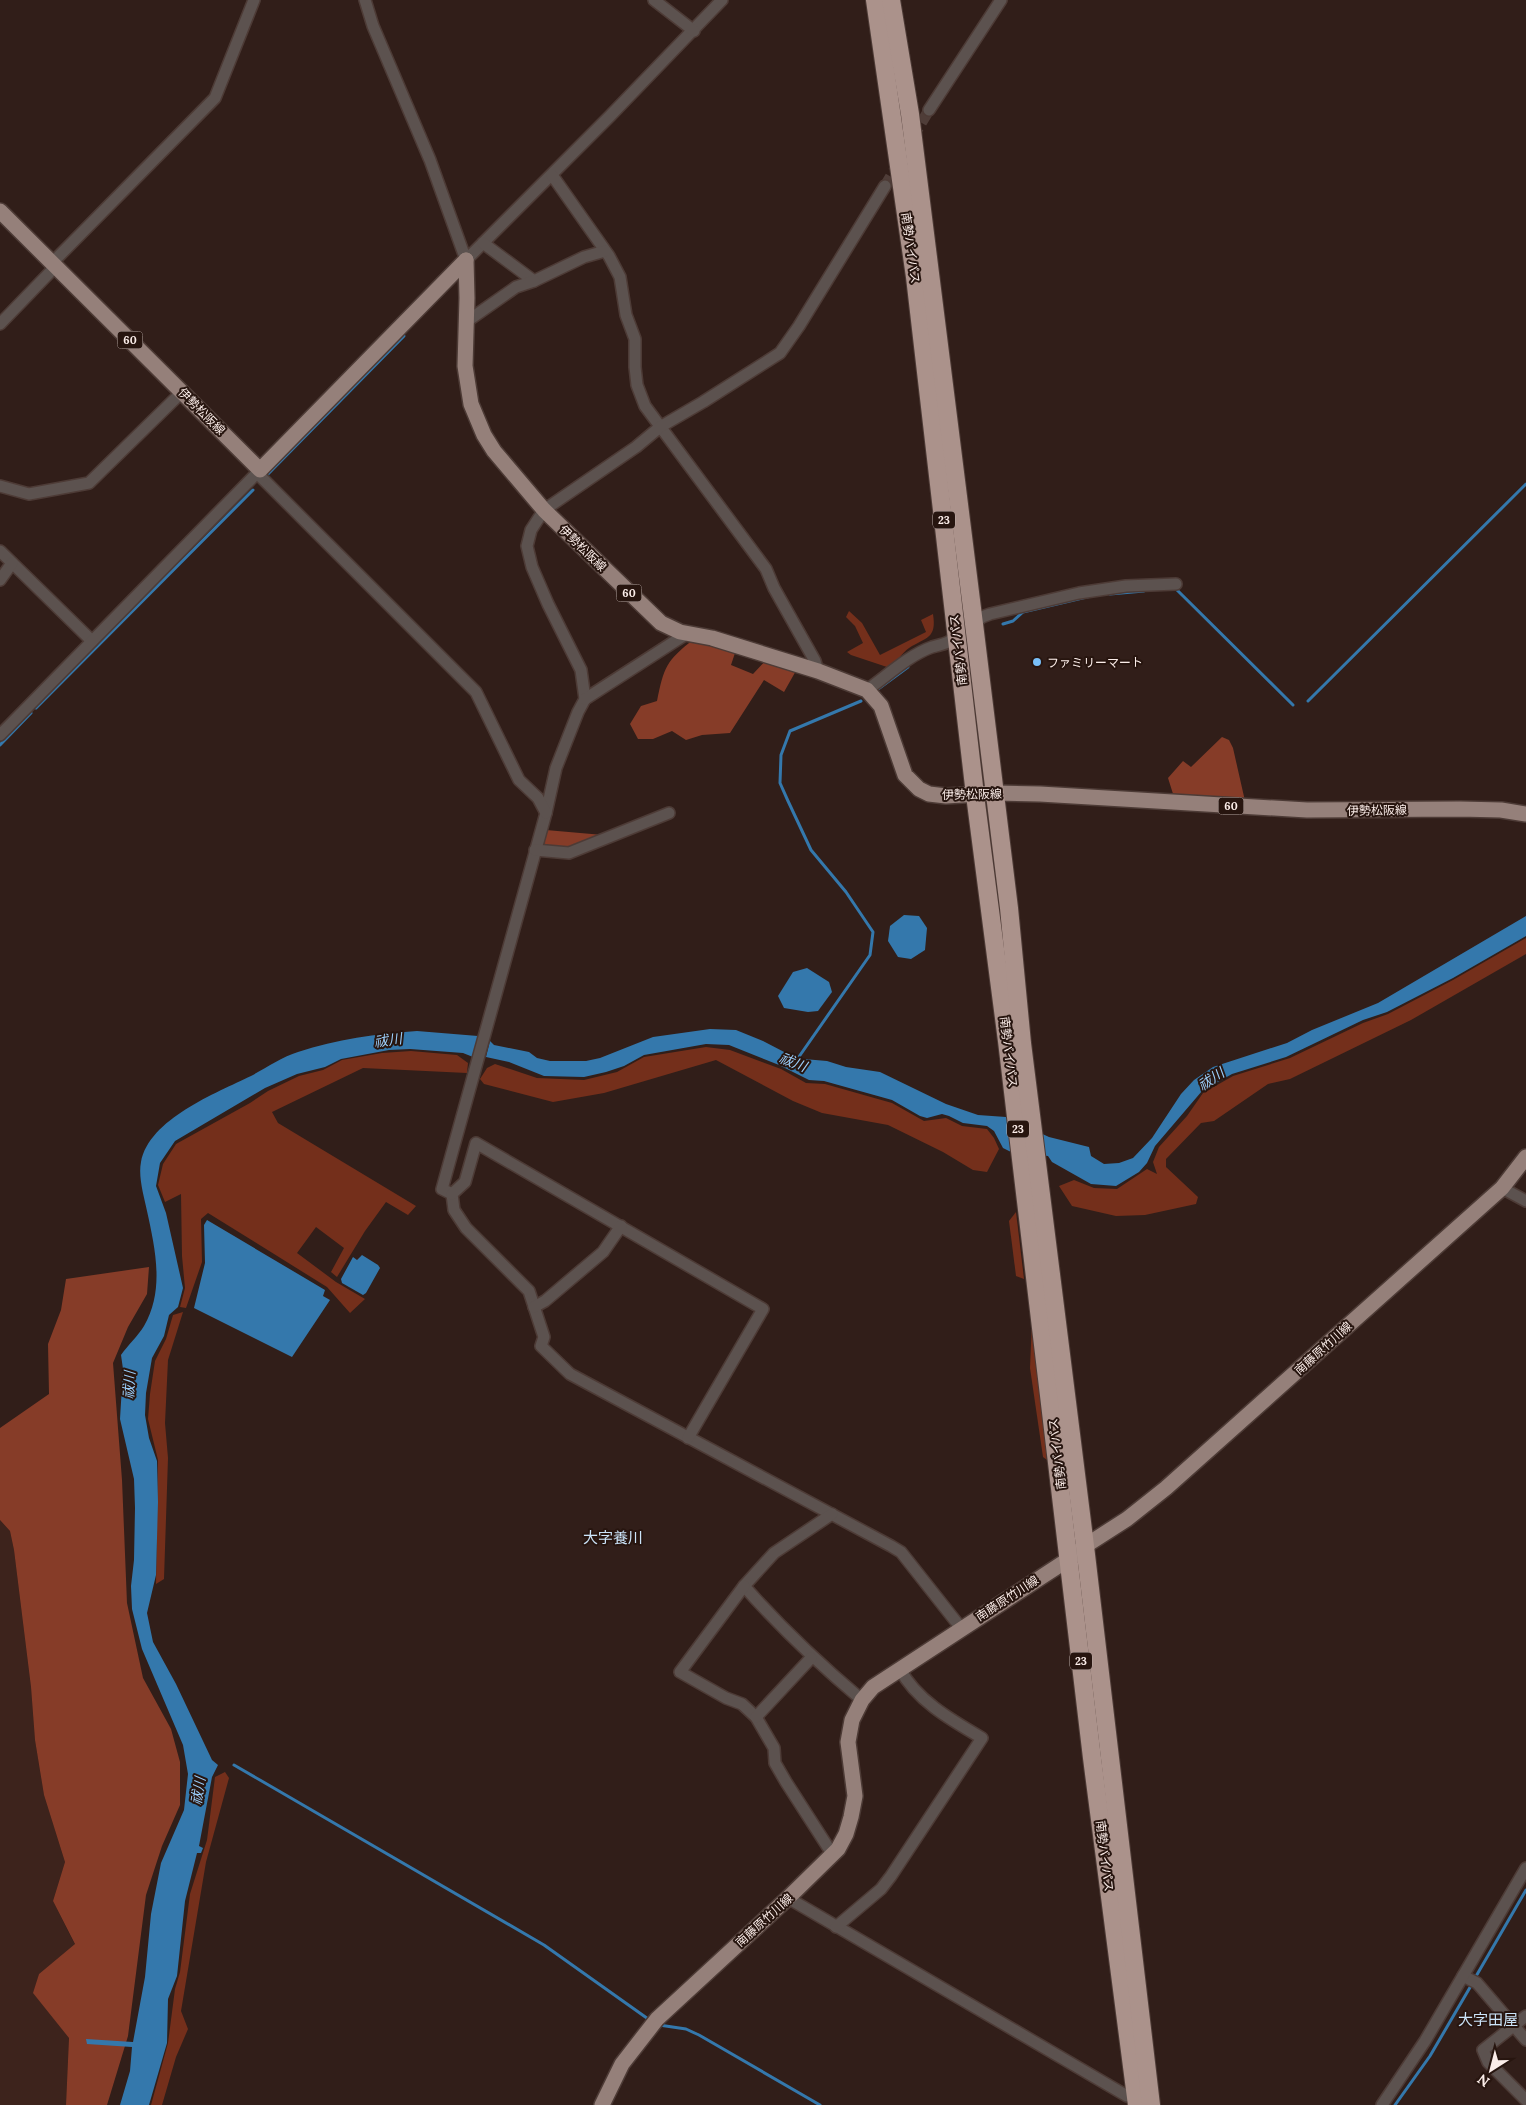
<svg xmlns="http://www.w3.org/2000/svg" width="1526" height="2105" font-family="Lora,'Noto Sans JP',serif">
	<rect width="100%" height="100%" fill="#311e19"/>
	<path fill="#3d231c" d="M0 1520 10 1531 14 1550 31 1687 35 1740 44 1795 65 1862 53 1901 75 1945 39 1974 34 1993 69 2038 66 2105H0Z"/>
	<g fill="#742f1b">
		<path d="M849 611 862 623 880 655 926 632 921 620 933 614C937 639 926 637 909 648 902 653 896 662 890 668L851 655 847 652 863 643 855 626 846 617Z"/>
		<path d="M1526 938V954L1411 1020 1290 1079 1268 1084 1214 1121 1201 1123 1166 1159V1167L1198 1197 1196 1204 1145 1215 1116 1216 1072 1206 1059 1186 1074 1180 1094 1188 1117 1189 1147 1169 1157 1174 1153 1162 1159 1147 1187 1116 1203 1093 1233 1076 1290 1058 1363 1023 1388 1014 1453 980Z"/>
		<path d="M706 1047 730 1050 781 1069 806 1083 825 1084 892 1103 924 1121 946 1118 962 1126 987 1129 994 1138 999 1149 987 1172 973 1170 943 1152 888 1125 822 1113 793 1101 716 1060 604 1093 553 1102 484 1084 480 1079 487 1068 495 1064 537 1078 584 1080 617 1072 644 1057Z"/>
		<path d="M411 1051 457 1055 468 1063 467 1073 363 1068 272 1112 278 1123 416 1206 408 1215 386 1202 365 1231 337 1277 331 1272 344 1248 316 1227 297 1253 336 1282 365 1299 350 1313 327 1287 208 1213 201 1219 202 1262 186 1308 180 1307 185 1288 182 1256 181 1194 165 1202 158 1185 163 1164 176 1144 250 1103 268 1091 299 1076 323 1070 342 1060 382 1053Z"/>
		<path d="M1016 1212 1024 1279 1016 1276 1009 1221Z"/>
		<path d="M183 1312 168 1360 165 1423 168 1458 164 1579 156 1584 158 1460 148 1419 150 1394 155 1361 166 1339 173 1315Z"/>
		<path d="M1032 1320 1047 1460 1043 1457 1030 1368Z"/>
		<path d="M225 1772 229 1778 206 1862 181 2011 188 2029 176 2057 162 2105H151L168 2043 175 1989 180 1972 190 1894 207 1840 215 1777Z"/>
	</g>
	<g fill="#863c28">
		<path d="M694 639 736 650 731 665 753 674 766 660 797 669 784 692 764 680 730 733 702 735 686 740 672 731 653 739H638L630 724 641 706 657 701C664 667 666 661 694 639Z"/>
		<path d="M1222 737 1229 740 1233 748 1245 801 1174 797 1168 778 1183 761 1191 767Z"/>
		<path d="M546 830 603 835 568 850 541 844Z"/>
		<path d="M149 1267 147 1294 128 1327 113 1363 122 1480 127 1603 143 1678 171 1729 180 1762V1805L162 1846 146 1895 128 2036 107 2105H66L69 2038 33 1993 39 1974 75 1944 53 1901 65 1862 44 1795 35 1740 31 1687 14 1550 10 1531 0 1520V1428L49 1394 48 1344 61 1310 66 1279Z"/>
	</g>
	<g fill="#3478ac">
		<path d="M904 915 919 916 927 928 925 950 911 959 898 957 888 941 890 926Z"/>
		<path d="M1526 916V936L1453 978 1387 1012 1363 1020 1286 1057 1232 1074 1202 1091 1155 1146 1147 1163 1139 1172 1116 1186 1091 1184 1052 1162 1048 1156 1011 1152 1003 1148 994 1131 987 1126 963 1123 949 1116 942 1114 927 1118 920 1116 892 1100 824 1081 809 1080 779 1065 729 1045 706 1044 644 1055 624 1066 606 1072 584 1077 544 1076 509 1062 486 1057 490 1041 494 1045 529 1052 537 1058 550 1061H586L600 1058 653 1037 710 1029 736 1030 763 1041 788 1054 792 1058 827 1061 846 1067 880 1072 946 1104 978 1115 1006 1117 1049 1137 1089 1147 1091 1156 1104 1164 1119 1163 1133 1158 1152 1138 1181 1094 1194 1080 1213 1067 1287 1043 1312 1030 1378 1003Z"/>
		<path d="M807 968 829 982 832 992 818 1011 808 1012 784 1008 778 996 793 972Z"/>
		<path d="M417 1031 478 1036 473 1057 463 1053 410 1049 389 1050 341 1059 325 1067 297 1074 265 1088 175 1141 160 1163 156 1186 166 1213 183 1288 178 1307 169 1315 164 1336 152 1358 146 1393 145 1415 149 1438 157 1461 158 1502 156 1575 147 1613 153 1642 176 1684 212 1760 218 1765 212 1777 199 1846 203 1848 201 1853H197L185 1901 177 1976 168 1999 167 2043 149 2105H120L130 2071 132 2047 87 2044 86 2039 133 2042 145 1977 151 1914 161 1863 184 1810 188 1774 183 1745 142 1649 132 1609 131 1586 134 1560 135 1508 134 1479 120 1419 123 1369 121 1355C128 1345 138 1336 144 1326 165 1290 155 1248 147 1211 144 1196 138 1177 141 1162 149 1119 216 1093 251 1076 266 1068 282 1057 298 1052 337 1039 376 1034 417 1031Z"/>
		<path d="M207 1220 325 1290 323 1296 330 1300 292 1357 194 1308 205 1263 204 1225Z"/>
		<path d="M362 1255 378 1265 380 1268 366 1293 363 1295 342 1283 341 1279 353 1257 357 1260Z"/>
	</g>
	<g fill="none" stroke-linecap="round" stroke-linejoin="round">
		<g stroke="#3478ac" stroke-width="3">
			<path d="M268 474 404 336"/>
			<path d="M1175 588 1293 705"/>
			<path d="M1110 594 1144 591"/>
			<path d="M1003 624 1013 621 1023 612 1091 596"/>
			<path d="M874 692 908 667"/>
			<path d="M1308 701 1526 484"/>
			<path d="M36 708 253 490"/>
			<path d="M0 745 31 713"/>
			<path d="M796 1061 870 955 873 932 846 892 811 850 788 801 780 783 781 755 790 731 861 701"/>
			<path d="M234 1765 544 1945 651 2021"/>
			<path d="M1475 1978 1526 1890"/>
			<path d="M659 2025 686 2029 699 2035 820 2105"/>
			<path d="M1395 2105 1430 2056 1472 1984"/>
		</g>
		<g stroke="#4f3d38" stroke-width="11" stroke-dasharray="11 5.5" stroke-linecap="butt">
			<path d="M913 137 929 110"/>
			<path d="M885 186 899 162"/>
		</g>
		<g stroke="#4d3b36" stroke-width="14">
			<g id="minor">
				<path d="M365 0 373 26 430 160 466 260 610 116 722 0"/>
				<path d="M654 0 694 31"/>
				<path d="M929 110 1001 0"/>
				<path d="M552 175 609 256 620 277 626 315 635 339V367L637 385 645 406 766 569 774 588 815 661 818 671"/>
				<path d="M885 186 799 326 780 353 703 402 660 427 636 447 544 510 531 530 527 546 532 567 548 604 581 670 585 699 578 712 556 768 546 813 442 1189 452 1194 454 1210 466 1228 529 1291 544 1337 541 1346 570 1374 891 1546 901 1552 961 1628"/>
				<path d="M483 243 534 281 584 257 605 251"/>
				<path d="M52 263 215 98 254 0"/>
				<path d="M466 322 516 287 534 281"/>
				<path d="M0 324 56 266"/>
				<path d="M260 470V476L476 692 519 780 538 798 546 813"/>
				<path d="M0 486 29 494 89 483 182 392"/>
				<path d="M0 551 92 641"/>
				<path d="M0 580 12 563"/>
				<path d="M974 624 982 617 990 614 1079 593 1126 586 1176 584"/>
				<path d="M867 690C887 676 909 655 932 647 942 644 949 644 956 636"/>
				<path d="M585 699 686 634"/>
				<path d="M0 735 260 470"/>
				<path d="M535 850 569 853 669 813"/>
				<path d="M1502 1188 1526 1201"/>
				<path d="M452 1194 465 1182 476 1143 763 1309 688 1438"/>
				<path d="M534 1307 545 1301 603 1252 621 1226"/>
				<path d="M832 1514 774 1553 744 1586C782 1629 818 1663 862 1700"/>
				<path d="M744 1586 680 1672 726 1698 742 1704 756 1717 774 1748 775 1763 786 1782 833 1855"/>
				<path d="M756 1717 811 1658"/>
				<path d="M788 1898 1127 2096"/>
				<path d="M836 1927 881 1889 891 1876 982 1738C951 1720 916 1700 900 1669"/>
				<path d="M1463 1976 1477 1983 1526 2040"/>
				<path d="M1526 2016 1483 2050 1488 2062 1526 2100"/>
				<path d="M1382 2105 1425 2041 1526 1868"/>
			</g>
		</g>
		<g stroke="#4d3b36" stroke-width="18">
			<g id="major">
				<path d="M0 211 260 470 466 260"/>
				<path d="M466 260 467 298 465 366 471 404 484 435 494 451 544 510 661 623 680 632 712 638 818 671 867 690 881 706 905 775 919 789 929 794 946 796 995 793 1040 794 1307 810 1460 809 1501 810 1526 814"/>
				<path d="M602 2105 622 2064 657 2019 788 1898 838 1849 846 1834 851 1817 855 1796 848 1742 852 1720 862 1700 873 1687 1069 1559 1085 1546 1127 1519 1166 1488 1502 1188 1526 1157"/>
			</g>
		</g>
		<g stroke="#4d3b36" stroke-width="20">
			<g id="highway">
				<path d="M875 0 915 277 975 795 1007 1041 1092 1758 1137 2105"/>
				<path d="M891 0 910 114 974 624 1009 908 1022 1043 1085 1546 1151 2105"/>
			</g>
		</g>
		<use href="#minor" stroke="#5c524f" stroke-width="11"/>
		<use href="#major" stroke="#95807a" stroke-width="15"/>
		<use href="#highway" stroke="#ab928b" stroke-width="18"/>
	</g>
	<circle fill="#79bff8" stroke="#27150f" stroke-width="2" cx="1037" cy="662" r="5"/>
	<g text-anchor="middle" dominant-baseline="central" stroke-width="4" stroke-linejoin="round" paint-order="stroke">
		<g fill="#27150f" stroke="#bbaca8" stroke-width="1">
			<rect x="117.5" y="331.5" width="25" height="17" rx="4"/>
			<rect x="933" y="511.5" width="22" height="17" rx="4"/>
			<rect x="616.5" y="584.5" width="25" height="17" rx="4"/>
			<rect x="1218.5" y="797.5" width="25" height="17" rx="4"/>
			<rect x="1007" y="1120.5" width="22" height="17" rx="4"/>
			<rect x="1070" y="1652.5" width="22" height="17" rx="4"/>
		</g>
		<g font-size="11" font-weight="bold" fill="#fbede9">
			<text x="130" y="340">60</text>
			<text x="944" y="520">23</text>
			<text x="629" y="593">60</text>
			<text x="1231" y="806">60</text>
			<text x="1018" y="1129">23</text>
			<text x="1081" y="1661">23</text>
		</g>
		<g font-size="12" fill="#fbede9" stroke="#27150f">
			<text transform="translate(911 248) rotate(82)">南勢バイパス</text>
			<text transform="translate(202 411) rotate(45)">伊勢松阪線</text>
			<text transform="translate(583 548) rotate(44)">伊勢松阪線</text>
			<text transform="translate(958 650) rotate(-97)">南勢バイパス</text>
			<text transform="translate(972 794) rotate(-1)">伊勢松阪線</text>
			<text transform="translate(1377 810) rotate(-1)">伊勢松阪線</text>
			<text transform="translate(1009 1052) rotate(83)">南勢バイパス</text>
			<text transform="translate(1323 1348) rotate(-42)">南藤原竹川線</text>
			<text transform="translate(1057 1454) rotate(-97)">南勢バイパス</text>
			<text transform="translate(1007 1598) rotate(-33)">南藤原竹川線</text>
			<text transform="translate(1105 1856) rotate(83)">南勢バイパス</text>
			<text transform="translate(764 1920) rotate(-42)">南藤原竹川線</text>
		</g>
		<g font-size="12" fill="#fbede9" stroke="#27150f" text-anchor="start">
			<text x="1047" y="662">ファミリーマート</text>
		</g>
		<g font-size="14" font-style="italic" fill="#9bcefa" stroke="#27150f">
			<text transform="translate(388 1040) rotate(-8)">祓川</text>
			<text transform="translate(793 1062) rotate(21)">祓川</text>
			<text transform="translate(1211 1079) rotate(-34)">祓川</text>
			<text transform="translate(129 1385) rotate(-87)">祓川</text>
			<text transform="translate(198 1791) rotate(-81)">祓川</text>
		</g>
		<g font-size="15" fill="#cbe4f9" stroke="#27150f">
			<text x="613" y="1537">大字養川</text>
			<text x="1488" y="2019">大字田屋</text>
		</g>
	</g>
	<g transform="translate(1491 2070) rotate(216)" stroke="#27150f" stroke-width="4" paint-order="stroke">
	<path d="M0-4L9 19L0 12L-9 19Z" fill="#fbede9"/>
	<text y="-8" font-size="14" font-weight="bold" text-anchor="middle" fill="#fbede9">N</text>
	</g>
</svg>
